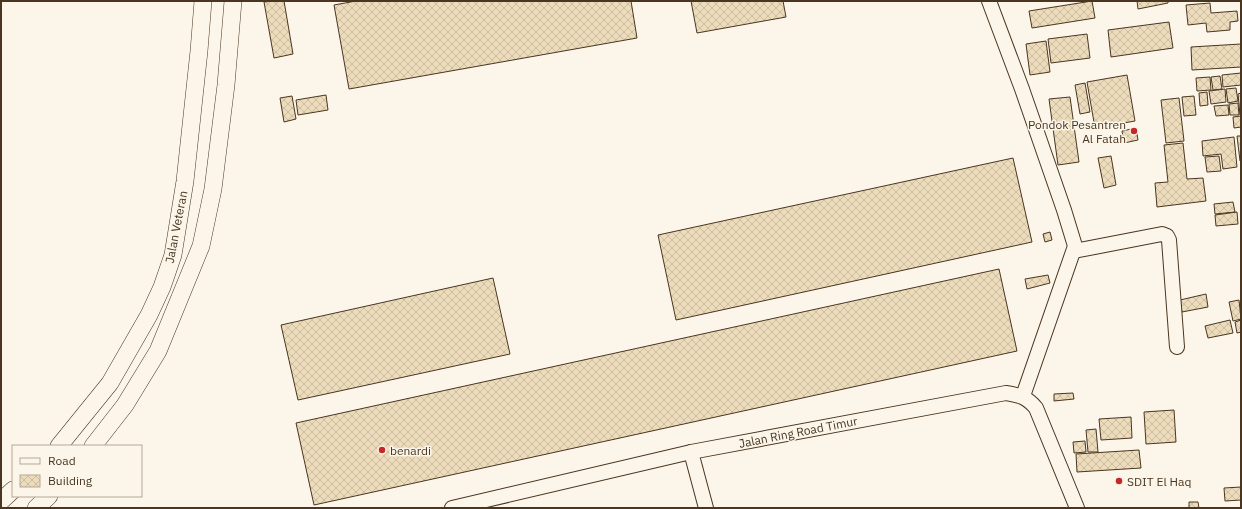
<svg xmlns="http://www.w3.org/2000/svg" width="1242" height="509" font-family="'IBM Plex Sans',sans-serif">
	<defs>
		<pattern id="building-cross-hatch" width="8" height="8" patternUnits="userSpaceOnUse"><rect width="8" height="8" fill="#ecdcbc"/><path d="M0 0l8 8M0 8l8-8" fill="none" stroke="#ccbda1"/></pattern>
	</defs>
	<rect width="100%" height="100%" fill="#fbf6e9"/>
	<g fill="url(#building-cross-hatch)" stroke="#4a3520">
		<path d="M272 1H284L293 54 274 58 264 2Z"/>
		<path d="M356 1H631L637 38 349 89 334 5Z"/>
		<path d="M691 1H783L786 17 697 33Z"/>
		<path d="M1092 1 1095 18 1032 28 1029 11Z"/>
		<path d="M1137 1H1168V3L1138 9Z"/>
		<path d="M1210 3 1211 13 1237 11 1238 21 1230 22V30L1207 32 1206 23 1188 25 1186 5Z"/>
		<path d="M1169 22 1173 48 1111 57 1108 30Z"/>
		<path d="M1087 34 1090 58 1051 63 1048 39Z"/>
		<path d="M1046 41 1050 72 1030 75 1026 44Z"/>
		<path d="M1241 44V67L1192 70 1191 47Z"/>
		<path d="M1241 73V85L1223 87 1222 75Z"/>
		<path d="M1127 75 1135 121 1095 128 1087 82Z"/>
		<path d="M1220 76 1222 89 1213 90 1211 77Z"/>
		<path d="M1210 77 1211 90 1197 91 1196 78Z"/>
		<path d="M1085 83 1090 112 1080 114 1075 85Z"/>
		<path d="M1236 88 1238 101 1228 103 1226 89Z"/>
		<path d="M1225 89 1226 102 1211 104 1209 91Z"/>
		<path d="M1207 92 1208 105 1200 106 1199 93Z"/>
		<path d="M1241 93V115H1240L1238 94Z"/>
		<path d="M326 95 328 110 298 115 296 100Z"/>
		<path d="M292 96 296 119 284 122 280 98Z"/>
		<path d="M1194 96 1196 115 1184 116 1182 97Z"/>
		<path d="M1070 97 1079 162 1058 165 1049 99Z"/>
		<path d="M1179 98 1184 141 1166 143 1161 100Z"/>
		<path d="M1238 103 1239 115H1230L1229 104Z"/>
		<path d="M1228 105 1229 115 1216 116 1214 106Z"/>
		<path d="M1241 116V127L1234 128 1233 117Z"/>
		<path d="M1136 128 1138 140 1124 143 1122 131Z"/>
		<path d="M1237 136H1241V161H1240Z"/>
		<path d="M1234 137 1237 167 1223 169 1221 154 1203 156 1202 141Z"/>
		<path d="M1183 143 1187 179 1203 178 1206 201 1157 207 1155 183 1168 182 1164 145Z"/>
		<path d="M1111 156 1116 185 1104 188 1098 158Z"/>
		<path d="M1219 156 1221 171 1207 172 1205 157Z"/>
		<path d="M1013 158 1032 242 676 320 658 235Z"/>
		<path d="M1233 202 1235 212 1215 214 1214 204Z"/>
		<path d="M1237 212 1238 224 1216 226 1215 215Z"/>
		<path d="M1050 232 1052 240 1045 242 1043 234Z"/>
		<path d="M999 269 1017 351 314 505 296 423Z"/>
		<path d="M1048 275 1050 283 1027 289 1025 279Z"/>
		<path d="M493 278 510 354 298 400 281 325Z"/>
		<path d="M1206 294 1208 307 1182 312 1180 300Z"/>
		<path d="M1239 300 1241 319 1233 321 1229 302Z"/>
		<path d="M1230 320 1233 333 1208 338 1205 326Z"/>
		<path d="M1241 320V332L1237 333 1235 322Z"/>
		<path d="M1073 393 1074 399 1054 401V394Z"/>
		<path d="M1174 410 1176 442 1146 444 1144 412Z"/>
		<path d="M1131 417 1132 438 1101 440 1099 419Z"/>
		<path d="M1096 429 1098 452H1088L1086 430Z"/>
		<path d="M1085 441 1086 452 1074 453 1073 442Z"/>
		<path d="M1139 450 1141 468 1077 472 1076 454Z"/>
		<path d="M1241 487V500L1225 501 1224 488Z"/>
		<path d="M1189 502H1198L1199 508H1189Z"/>
	</g>
	<g fill="none" stroke-linecap="round" stroke-linejoin="round">
		<g stroke="#4a3520" stroke-width="16">
			<g id="minor">
				<path d="M989 1 1022 89 1064 210 1075 246 1023 396"/>
				<path d="M1074 251 1162 234 1167 236 1169 240 1177 347"/>
				<path d="M691 452 706 508"/>
				<path d="M452 508 691 452 1006 393C1019 395 1027 397 1036 408L1077 508"/>
			</g>
		</g>
		<g stroke="#4a3520" stroke-width="18">
			<g id="major">
				<path d="M59 446 110 383 149 315 162 287 173 255 185 181 199 51 203 1"/>
				<path d="M93 446 125 405 158 351 201 246 213 189 226 85 233 1"/>
				<path d="M1 501 13 490"/>
				<path d="M36 508 49 496"/>
			</g>
		</g>
		<use href="#minor" stroke="#fbf6e9" stroke-width="14"/>
		<use href="#major" stroke="#fbf6e9" stroke-width="17"/>
	</g>
	<g fill="#c62828" stroke="#fbf6e9" stroke-width="1.5">
		<circle cx="1134" cy="131" r="4"/>
		<circle cx="382" cy="450" r="4"/>
		<circle cx="1119" cy="481" r="4"/>
	</g>
	<g text-anchor="middle" dominant-baseline="central" stroke-width="3" stroke-linejoin="round" paint-order="stroke">
		<g font-size="12" fill="#4a3520" stroke="#fbf6e9" text-anchor="start">
			<text x="1126" y="124" text-anchor="end">Pondok Pesantren<tspan x="1126" dy="14">Al Fatah</tspan></text>
			<text x="390" y="450">benardi</text>
			<text x="1127" y="481">SDIT El Haq</text>
		</g>
		<g font-size="12" fill="#4a3520" stroke="#fbf6e9">
			<text transform="translate(176 227) rotate(-79)">Jalan Veteran</text>
			<text transform="translate(798 432) rotate(-11)">Jalan Ring Road Timur</text>
		</g>
	</g>
	<rect width="1242" height="509" fill="none" stroke="#4a3520" stroke-width="4"/>
	<rect x="12" y="445" width="130" height="52" fill="#fbf6e9" stroke="#b4a999"/>
	<rect x="20" y="458" width="20" height="6" fill="#fbf6e9" stroke="#b4a999"/>
	<text x="48" y="465" font-size="12" fill="#4a3520">Road</text>
	<rect x="20" y="475" width="20" height="12" fill="url(#building-cross-hatch)" stroke="#b4a999"/>
	<text x="48" y="485" font-size="12" fill="#4a3520">Building</text>
</svg>
